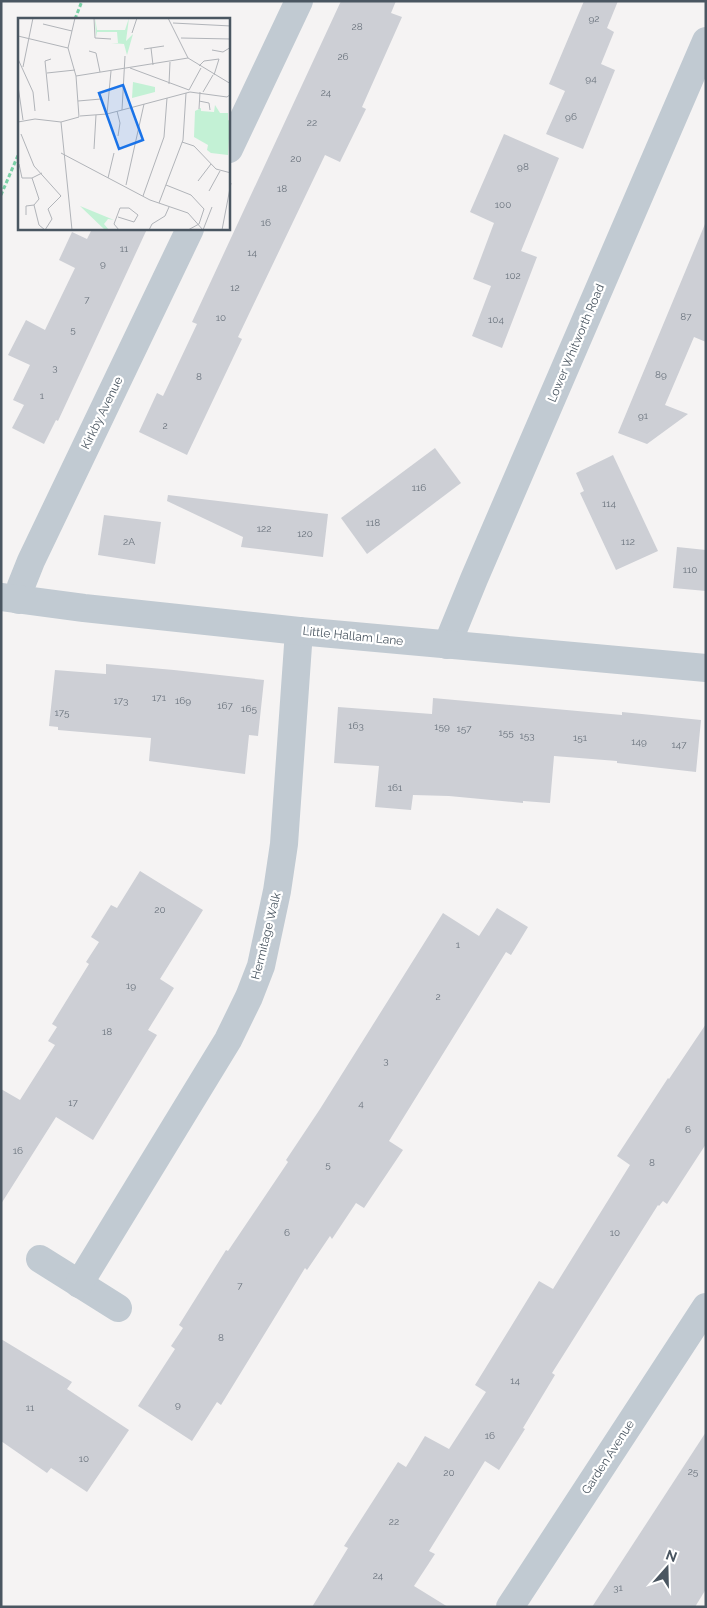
<svg xmlns="http://www.w3.org/2000/svg" width="707" height="1608" font-family="Raleway,sans-serif">
	<rect width="100%" height="100%" fill="#f5f3f3"/>
	<g fill="#cdcfd5">
		<path d="M341 1H396L391 13 402 17 362 107 366 109 340 162 325 155 238 337 242 339 187 455 139 432 157 393 163 396 197 324 192 322Z"/>
		<path d="M584 1H618L607 28 614 32 601 64 615 70 583 149 546 134 565 91 549 84Z"/>
		<path d="M504 134 559 158 521 251 537 257 502 348 472 336 491 286 473 279 494 223 470 212Z"/>
		<path d="M705 224 706 342 694 337 665 405 688 414 647 444 618 433Z"/>
		<path d="M92 229H147L58 421 56 420 44 444 12 428 24 405 13 400 30 365 8 355 26 320 45 330 75 268 59 260 72 232 87 239Z"/>
		<path d="M435 448 461 483 367 554 341 518Z"/>
		<path d="M613 455 658 551 616 570 580 493 584 491 576 473Z"/>
		<path d="M168 495 328 514 323 557 241 547 243 537 167 501Z"/>
		<path d="M104 515 161 522 155 564 98 555Z"/>
		<path d="M677 547 706 550V591L673 588Z"/>
		<path d="M106 664 174 670 264 680 258 736 249 735 245 774 149 761 151 738 58 730V727L49 726 55 670 106 674Z"/>
		<path d="M433 698 622 715V712L701 720 696 772 617 763V761L554 756 550 803 523 801V803L449 796 413 795 411 810 375 807 379 766 334 763 338 707 432 714Z"/>
		<path d="M140 871 203 910 160 979 174 988 148 1030 157 1035 93 1140 56 1117 1 1204V1089L20 1100 55 1045 48 1041 57 1027 52 1024 89 964 86 962 99 942 91 937 111 905 117 908Z"/>
		<path d="M497 908 528 927 511 955 506 952 389 1141 403 1150 364 1208 356 1203 332 1239 330 1236 307 1270 305 1268 221 1405 217 1402 192 1441 138 1406 175 1349 171 1346 183 1328 179 1325 226 1250 228 1251 288 1162 286 1160 320 1109 443 913 479 936Z"/>
		<path d="M706 1024V1144L667 1204 663 1201 659 1206 658 1205 552 1373 555 1375 523 1428 525 1429 499 1470 485 1461 429 1551 435 1554 414 1586 448 1607H312L348 1548 344 1546 398 1462 406 1467 425 1436 449 1449 486 1392 475 1385 539 1281 553 1289 630 1165 617 1156 668 1078 669 1079Z"/>
		<path d="M1 1339 72 1382 67 1389 129 1430 87 1492 51 1468 47 1473 1 1441Z"/>
		<path d="M706 1432V1589L695 1607H592Z"/>
	</g>
	<g fill="none" stroke-linecap="round" stroke-linejoin="round">
		<g stroke="#7ad0a6" stroke-width="3" stroke-dasharray="4 2.5" stroke-linecap="butt">
			<path d="M75 19 82 1"/>
			<path d="M1 195 19 153"/>
		</g>
		<g stroke="#c1cad2" stroke-width="28">
			<path d="M229 149 299 1"/>
			<path d="M19 600 21 586 31 561 190 229"/>
			<path d="M447 645 474 579 706 41"/>
			<path d="M40 1259 118 1308"/>
			<path d="M79 1284 228 1040 249 997 261 966 277 891 284 844 299 631"/>
			<path d="M510 1607 706 1307"/>
		</g>
		<path stroke="#c1cad2" stroke-width="28" d="M1 597 84 608 299 631 706 668"/>
	</g>
	<g text-anchor="middle" dominant-baseline="central" stroke-width="4.5" stroke-linejoin="round" paint-order="stroke">
		<g font-size="10" fill="#6b747e">
			<text x="594" y="18">92</text>
			<text x="357" y="26">28</text>
			<text x="343" y="56">26</text>
			<text x="591" y="78">94</text>
			<text x="326" y="92">24</text>
			<text x="571" y="116">96</text>
			<text x="312" y="122">22</text>
			<text x="296" y="158">20</text>
			<text x="523" y="166">98</text>
			<text x="282" y="188">18</text>
			<text x="503" y="204">100</text>
			<text x="266" y="222">16</text>
			<text x="124" y="248">11</text>
			<text x="252" y="252">14</text>
			<text x="103" y="263">9</text>
			<text x="513" y="275">102</text>
			<text x="235" y="287">12</text>
			<text x="87" y="299">7</text>
			<text x="686" y="316">87</text>
			<text x="221" y="317">10</text>
			<text x="496" y="319">104</text>
			<text x="73" y="329">5</text>
			<text x="55" y="367">3</text>
			<text x="661" y="374">89</text>
			<text x="199" y="376">8</text>
			<text x="42" y="395">1</text>
			<text x="643" y="415">91</text>
			<text x="165" y="425">2</text>
			<text x="419" y="487">116</text>
			<text x="609" y="503">114</text>
			<text x="373" y="522">118</text>
			<text x="264" y="528">122</text>
			<text x="305" y="533">120</text>
			<text x="129" y="541">2A</text>
			<text x="628" y="541">112</text>
			<text x="690" y="569">110</text>
			<text x="159" y="697">171</text>
			<text x="121" y="700">173</text>
			<text x="183" y="700">169</text>
			<text x="225" y="705">167</text>
			<text x="249" y="708">165</text>
			<text x="62" y="712">175</text>
			<text x="356" y="725">163</text>
			<text x="442" y="726">159</text>
			<text x="464" y="728">157</text>
			<text x="506" y="732">155</text>
			<text x="527" y="735">153</text>
			<text x="580" y="737">151</text>
			<text x="639" y="741">149</text>
			<text x="679" y="744">147</text>
			<text x="395" y="787">161</text>
			<text x="160" y="909">20</text>
			<text x="458" y="944">1</text>
			<text x="131" y="985">19</text>
			<text x="438" y="996">2</text>
			<text x="107" y="1031">18</text>
			<text x="386" y="1060">3</text>
			<text x="73" y="1102">17</text>
			<text x="361" y="1103">4</text>
			<text x="688" y="1129">6</text>
			<text x="18" y="1150">16</text>
			<text x="652" y="1162">8</text>
			<text x="328" y="1164">5</text>
			<text x="287" y="1232">6</text>
			<text x="615" y="1232">10</text>
			<text x="240" y="1285">7</text>
			<text x="221" y="1337">8</text>
			<text x="515" y="1380">14</text>
			<text x="178" y="1404">9</text>
			<text x="30" y="1407">11</text>
			<text x="490" y="1435">16</text>
			<text x="84" y="1458">10</text>
			<text x="693" y="1471">25</text>
			<text x="449" y="1472">20</text>
			<text x="394" y="1521">22</text>
			<text x="378" y="1575">24</text>
			<text x="618" y="1587">31</text>
		</g>
		<g font-size="12" fill="#4a5661" stroke="#fff">
			<text transform="translate(576 343) rotate(-67)">Lower Whitworth Road</text>
			<text transform="translate(102 413) rotate(-64)">Kirkby Avenue</text>
			<text transform="translate(353 636) rotate(6)">Little Hallam Lane</text>
			<text transform="translate(266 936) rotate(-76)">Hermitage Walk</text>
			<text transform="translate(608 1457) rotate(-57)">Garden Avenue</text>
		</g>
	</g>
	<g transform="translate(18 18)">
		<rect width="212" height="212" fill="#f5f3f3"/>
		<path d="M77 0 79 12H107L111 0 108 23 115 16 109 37 106 26 93 25H100L99 14H79L78 19ZM115 64 137 69V74L114 80ZM197 87 202 95H210V102L212 103 210 137 193 135 189 132 190 127 176 119 177 93 183 90V93L196 94ZM62 188 96 202 90 201 86 206 91 212H87Z" fill="#c3f1d5"/>
		<path fill="none" stroke="#b1b4b9" stroke-width="1" d="M76 0 77 20 93 21M150 0 170 40 213 66M155 5 213 8M25 6 54 13M114 15 119 0M0 18 50 30M163 20 213 21M133 30 135 47M126 31 146 28M194 32 205 34 213 29M71 33 78 35 82 54M0 41 15 74 17 93M181 48 186 43 201 41 196 57M5 49 15 0M112 50 171 72M29 55 57 52M58 58 170 40M151 66 152 44M0 68 5 102M171 72 183 50M185 74 195 57M31 83 27 43 33 41M60 83 83 81M181 83 191 85 192 92M181 91 182 74M104 92 107 38M99 93 102 105 100 118M89 96 93 53M62 98 89 96 172 74 209 79 213 76M0 104 17 101 43 104 61 99 58 58 50 30 57 0M43 104 54 212M3 116 16 148 43 178 30 191 34 201 27 212M164 124 176 128 198 151 213 155M76 131 78 97M43 135 132 182 170 195 185 212M1 146 4 160H14M90 160 96 135M180 163 193 146M108 167 126 86M148 167 173 177 186 191 181 206 170 212M191 173 202 153M125 178 146 119 149 80M141 185 165 122 168 75M16 187 21 181 14 160 24 155M16 187 21 207 27 212M8 197V188L16 187M100 199 116 204 120 197 111 190H102L96 206 101 212M131 212 134 206 147 198 151 189M185 212 194 189M204 212 213 165"/>
		<path fill="#1a73e8" fill-opacity="0.15" stroke="#1a73e8" stroke-width="2.5" d="M105 67 125 122 101 131 81 75Z"/>
		<rect width="212" height="212" fill="none" stroke="#4a5661" stroke-width="2.5"/>
	</g>
	<rect width="707" height="1608" fill="none" stroke="#4a5661" stroke-width="5"/>
	<g transform="translate(667 1568) rotate(20)" stroke="#ffffff" stroke-width="4" paint-order="stroke">
	<path d="M0-4L9 19L0 12L-9 19Z" fill="#4a5661"/>
	<text y="-8" font-size="14" font-weight="bold" text-anchor="middle" fill="#4a5661">N</text>
	</g>
</svg>
